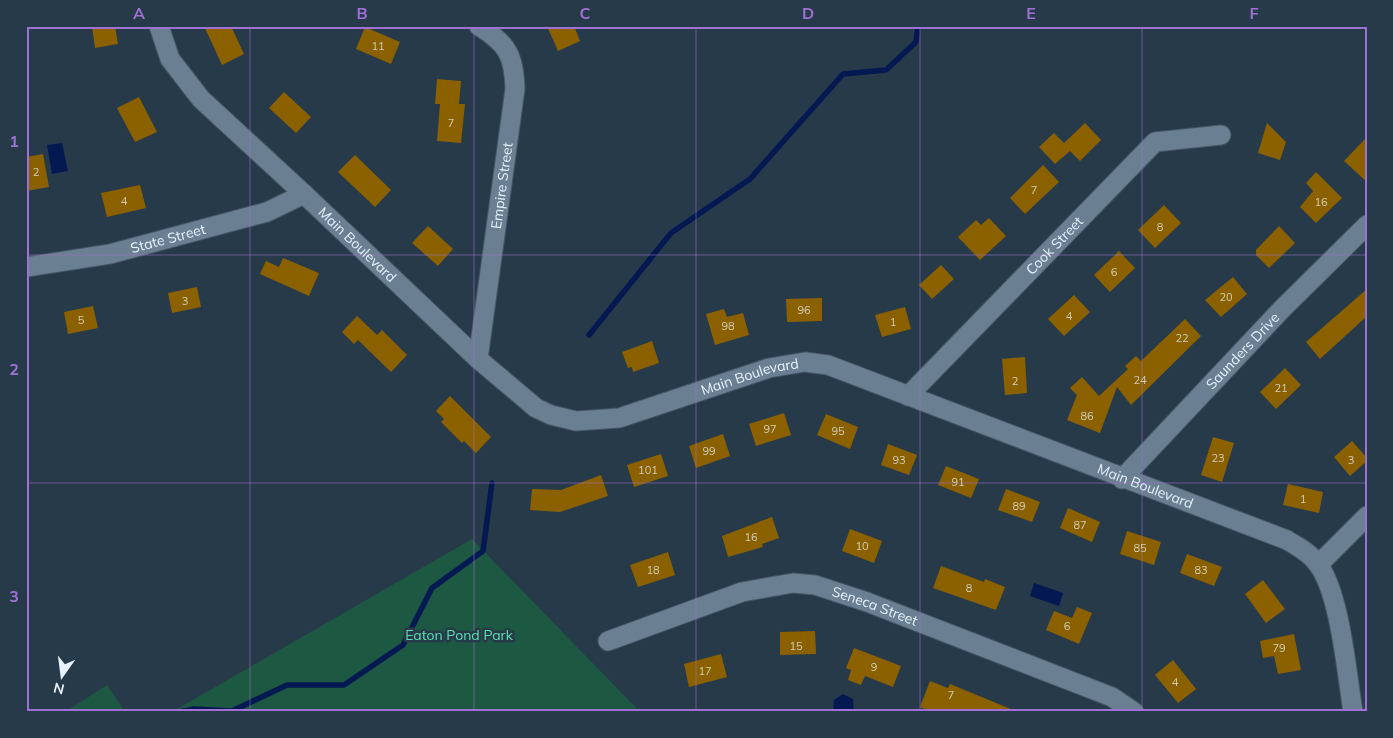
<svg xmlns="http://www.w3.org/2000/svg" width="1393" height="738" font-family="Mulish,sans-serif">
	<rect width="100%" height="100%" fill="#273a4a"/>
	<g fill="#1d5942">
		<path d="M472 539 640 712H172Z"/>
		<path d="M107 685 125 712H65Z"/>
	</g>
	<g fill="#041852">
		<path d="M62 143 68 171 52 174 47 145Z"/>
		<path d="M1034 583 1063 593 1059 606 1030 596Z"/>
		<path d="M843 694 853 699 854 712H833L834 700Z"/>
	</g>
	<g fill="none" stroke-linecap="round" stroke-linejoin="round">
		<g stroke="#041852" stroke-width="5.5">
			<path d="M589 335 671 233 750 179 843 74 886 70 916 42 918 26"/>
			<path d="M179 712 194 709 232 711 287 685H344L403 645 432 588 483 551 492 483"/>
		</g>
	</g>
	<g fill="#8b6100">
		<path d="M92 26H115L118 44 95 48Z"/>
		<path d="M204 26H231L244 54 222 65Z"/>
		<path d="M547 26H574L580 41 558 51Z"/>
		<path d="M365 27 400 42 391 64 356 49Z"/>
		<path d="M437 79 461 81 459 104H465L461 143 437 141 440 104H435Z"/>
		<path d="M284 92 311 117 296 133 269 108Z"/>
		<path d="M139 97 157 132 135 142 117 108Z"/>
		<path d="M1085 123 1101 140 1080 161 1070 151 1055 164 1039 147 1054 133 1064 143Z"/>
		<path d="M1267 123 1286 142 1280 160 1258 153Z"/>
		<path d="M1367 137V182L1344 161Z"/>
		<path d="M43 154 49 187 26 191V157Z"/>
		<path d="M355 155 391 190 375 207 338 172Z"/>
		<path d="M1043 165 1059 182 1025 214 1010 198Z"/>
		<path d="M1316 172 1342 198 1316 223 1300 207 1313 191 1306 183Z"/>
		<path d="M140 185 146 208 107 217 101 193Z"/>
		<path d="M1164 205 1181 223 1155 248 1138 230Z"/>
		<path d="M989 218 1006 236 980 260 958 237 976 220 981 225Z"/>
		<path d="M428 226 453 249 438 266 412 243Z"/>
		<path d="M1279 226 1295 243 1269 268 1256 255V250Z"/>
		<path d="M1119 251 1135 268 1110 292 1094 275Z"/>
		<path d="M283 258 319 273 309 296 260 274 266 261 279 267Z"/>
		<path d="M941 265 954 279 932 299 919 285Z"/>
		<path d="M1233 277 1247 294 1221 317 1205 300Z"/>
		<path d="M197 287 201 307 172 313 168 293Z"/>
		<path d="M1367 289V316L1320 359 1306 342Z"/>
		<path d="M1074 295 1090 312 1064 336 1048 319Z"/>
		<path d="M822 298V321L787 322 786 299Z"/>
		<path d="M93 306 98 328 68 334 64 312Z"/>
		<path d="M905 307 911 329 882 337 875 315Z"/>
		<path d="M724 309 727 317 743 313 749 335 715 345 706 314Z"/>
		<path d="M357 316 377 335 382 330 407 355 391 372 358 340 354 344 342 332Z"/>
		<path d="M1185 319 1201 336 1131 405 1117 387 1100 433 1067 420 1077 395 1070 388 1082 377 1099 396 1128 369 1125 366 1136 356 1141 361Z"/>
		<path d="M652 341 659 363 633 372 632 367 628 368 622 352Z"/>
		<path d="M1025 357 1027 393 1005 395 1002 359Z"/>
		<path d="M1285 368 1301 385 1276 409 1260 392Z"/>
		<path d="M450 396 491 437 476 453 464 441 462 443 441 422 444 419 436 411Z"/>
		<path d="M784 413 791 435 756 446 749 424Z"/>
		<path d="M826 414 858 427 850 449 817 435Z"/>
		<path d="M723 434 730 456 696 468 689 446Z"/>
		<path d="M1213 437 1234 443 1222 482 1201 475Z"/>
		<path d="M1352 441 1367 458V461L1350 476 1334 457Z"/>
		<path d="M888 444 917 455 909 475 881 465Z"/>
		<path d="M661 454 668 476 634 487 627 465Z"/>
		<path d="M946 466 979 479 971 498 938 485Z"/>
		<path d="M601 475 608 496 560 512 530 510 532 489 561 490Z"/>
		<path d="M1288 484 1323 492 1319 513 1283 505Z"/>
		<path d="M1006 489 1040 502 1032 522 998 510Z"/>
		<path d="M1068 508 1100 522 1092 542 1060 528Z"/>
		<path d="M772 517 779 538 762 544 763 547 728 557 722 536Z"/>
		<path d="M850 529 882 541 874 563 842 551Z"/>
		<path d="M1127 531 1161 542 1154 565 1120 554Z"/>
		<path d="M668 552 675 575 638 587 630 565Z"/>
		<path d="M1187 554 1222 567 1214 586 1180 573Z"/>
		<path d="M941 566 984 582 985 579 1005 587 996 610 933 588Z"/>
		<path d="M1263 580 1285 609 1266 623 1245 594Z"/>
		<path d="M1077 607 1092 613 1079 644 1046 630 1054 611 1072 618Z"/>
		<path d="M815 631 816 654 780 655V632Z"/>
		<path d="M1294 634 1301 670 1278 674 1274 656 1263 658 1260 641Z"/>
		<path d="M854 648 901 666 893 687 865 676 861 685 848 680 851 670 846 668Z"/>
		<path d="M721 654 727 677 689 687 684 664Z"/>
		<path d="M1173 660 1196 689 1178 703 1155 675Z"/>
		<path d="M930 681 948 688 950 684 1018 712H932L920 707Z"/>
	</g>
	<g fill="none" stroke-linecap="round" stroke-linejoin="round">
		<g stroke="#465764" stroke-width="21">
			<g id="street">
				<path id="s1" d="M159 26 170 59 201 99 304 194 478 359 536 408 551 415 576 421 619 418 769 368 805 362 828 365 1287 540C1298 547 1309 552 1317 563 1340 591 1347 675 1353 712"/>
				<path id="s2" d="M26 267 110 254 267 212 304 194"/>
				<path id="s3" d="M478 359 515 89C514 56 508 44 479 26"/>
				<path id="s4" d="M908 396 1155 142 1221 135"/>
				<path id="s5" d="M1122 479 1282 309 1367 225"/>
				<path d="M1319 564 1367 516"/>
				<path id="s6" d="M608 641 742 592 793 583 815 585 867 602 1112 697 1134 712"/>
			</g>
		</g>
		<use href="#street" stroke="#6a7f91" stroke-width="19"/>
	</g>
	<path fill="none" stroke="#a071d4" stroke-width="1" stroke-opacity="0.55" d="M250 26V712M474 26V712M696 26V712M920 26V712M1142 26V712M26 255H1367M26 483H1367"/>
	<g text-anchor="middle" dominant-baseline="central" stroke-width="5" stroke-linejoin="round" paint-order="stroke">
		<g font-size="11" fill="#cfcebd">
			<text x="378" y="46">11</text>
			<text x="451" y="123">7</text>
			<text x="36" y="172">2</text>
			<text x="1034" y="190">7</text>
			<text x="124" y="201">4</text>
			<text x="1321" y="202">16</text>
			<text x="1160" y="227">8</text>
			<text x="1114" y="272">6</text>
			<text x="1226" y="297">20</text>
			<text x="185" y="301">3</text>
			<text x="804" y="310">96</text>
			<text x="1069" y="316">4</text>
			<text x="81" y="320">5</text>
			<text x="893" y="322">1</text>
			<text x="728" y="326">98</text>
			<text x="1182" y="338">22</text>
			<text x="1140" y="380">24</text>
			<text x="1015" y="381">2</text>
			<text x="1281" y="388">21</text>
			<text x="1087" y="416">86</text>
			<text x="770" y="429">97</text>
			<text x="838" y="431">95</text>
			<text x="709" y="451">99</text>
			<text x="1218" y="458">23</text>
			<text x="899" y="460">93</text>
			<text x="1351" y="460">3</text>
			<text x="648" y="470">101</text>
			<text x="958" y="482">91</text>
			<text x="1303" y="499">1</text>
			<text x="1019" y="506">89</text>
			<text x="1080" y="525">87</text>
			<text x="751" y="537">16</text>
			<text x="862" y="546">10</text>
			<text x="1140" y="548">85</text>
			<text x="653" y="570">18</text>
			<text x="1201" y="570">83</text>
			<text x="969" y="588">8</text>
			<text x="1067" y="626">6</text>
			<text x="796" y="646">15</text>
			<text x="1279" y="648">79</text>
			<text x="874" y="667">9</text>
			<text x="705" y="671">17</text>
			<text x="1175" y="682">4</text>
			<text x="951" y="695">7</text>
		</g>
		<g font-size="14" fill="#e6f2fc" stroke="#273a4a">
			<text stroke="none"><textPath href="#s3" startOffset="175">Empire Street</textPath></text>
			<text stroke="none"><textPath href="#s2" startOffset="145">State Street</textPath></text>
			<text stroke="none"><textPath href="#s1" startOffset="299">Main Boulevard</textPath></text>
			<text stroke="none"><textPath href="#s4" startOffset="210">Cook Street</textPath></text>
			<text stroke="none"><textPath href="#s5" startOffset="176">Saunders Drive</textPath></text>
			<text stroke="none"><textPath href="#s1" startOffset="764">Main Boulevard</textPath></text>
			<text stroke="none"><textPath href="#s1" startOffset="1184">Main Boulevard</textPath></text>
			<text stroke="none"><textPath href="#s6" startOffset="280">Seneca Street</textPath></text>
		</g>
		<g font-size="14" fill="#5ce1ad" stroke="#273a4a">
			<text x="459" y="635">Eaton Pond Park</text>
		</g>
	</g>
	<rect width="1393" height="738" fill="none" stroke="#273a4a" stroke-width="55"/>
	<g transform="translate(62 676) rotate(194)" stroke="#273a4a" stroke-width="4" paint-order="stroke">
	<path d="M0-4L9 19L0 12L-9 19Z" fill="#e6f2fc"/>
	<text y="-8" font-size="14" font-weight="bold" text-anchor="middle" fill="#e6f2fc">N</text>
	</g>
	<rect x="28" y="28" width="1338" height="682" fill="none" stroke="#a071d4" stroke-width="2"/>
	<g font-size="16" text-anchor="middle" font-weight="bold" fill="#a071d4">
		<text x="139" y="19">A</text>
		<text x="362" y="19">B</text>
		<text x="585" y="19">C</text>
		<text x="808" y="19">D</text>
		<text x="1031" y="19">E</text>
		<text x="1254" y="19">F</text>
		<text x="14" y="147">1</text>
		<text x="14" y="375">2</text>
		<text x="14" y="602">3</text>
	</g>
</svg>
